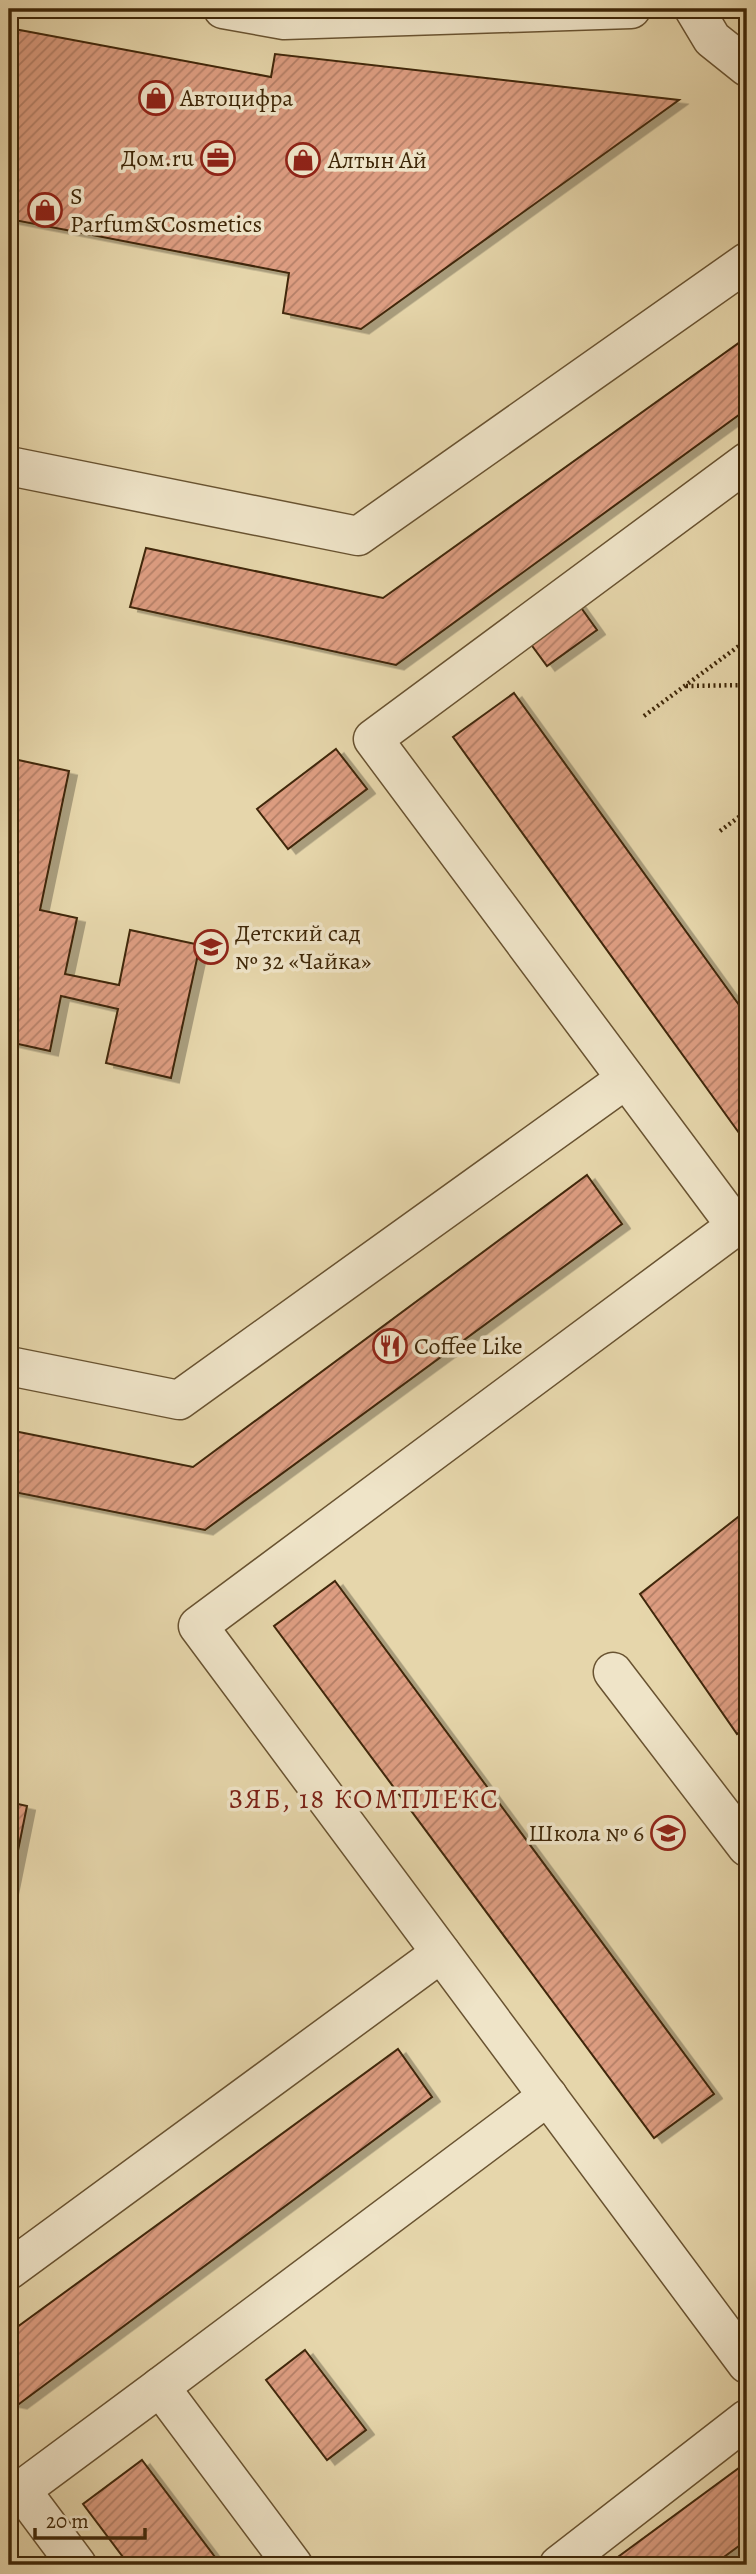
<svg xmlns="http://www.w3.org/2000/svg" width="756" height="2574" font-family="Alegreya,serif">
	<defs>
		<pattern id="building-hatch" width="6" height="6" patternUnits="userSpaceOnUse" patternTransform="scale(1.75)"><rect width="6" height="6" fill="#dd9d81"/><path d="M-1 1l2-2M0 6l6-6M5 7l2-2" fill="none" stroke="#b58068"/></pattern>
		<filter id="shadow"><feDropShadow dx="8" dy="4.5" stdDeviation="0" flood-color="#0004"/></filter>
	</defs>
	<rect width="100%" height="100%" fill="#e6d6ab"/>
	<filter id="stains"><feTurbulence type="fractalNoise" baseFrequency=".00286" numOctaves="4"/><feColorMatrix values="0 0 0 0 .2 0 0 0 0 .09 0 0 0 0 .02 0 0 0 .5 -.17"/></filter>
	<radialGradient id="worn" r=".72"><stop offset=".6" stop-color="#630" stop-opacity="0"/><stop offset="1" stop-color="#630" stop-opacity=".3"/></radialGradient>
	<g fill="url(#building-hatch)" stroke="#3f2708" stroke-width="2" filter="url(#shadow)">
		<path d="M9 28 271 77 275 54 679 100 361 329 283 313 289 273 9 219Z"/>
		<path d="M747 337V409L396 665 130 607 146 548 383 598Z"/>
		<path d="M577 602 597 630 547 666 527 639Z"/>
		<path d="M514 693 747 1016V1144L453 737Z"/>
		<path d="M336 749 367 789 288 849 257 809Z"/>
		<path d="M9 758 69 771 40 910 77 918 65 974 119 985 130 930 200 945 171 1078 106 1063 118 1009 61 996 50 1051 9 1042Z"/>
		<path d="M587 1175 622 1224 205 1530 9 1491V1430L193 1467Z"/>
		<path d="M747 1510V1726L737 1734 640 1594Z"/>
		<path d="M335 1581 714 2094 654 2138 274 1626Z"/>
		<path d="M9 1802 27 1806 9 1895Z"/>
		<path d="M398 2049 432 2097 19 2404 9 2402V2333Z"/>
		<path d="M305 2350 366 2430 327 2460 266 2380Z"/>
		<path d="M142 2460 221 2565H129L83 2504Z"/>
		<path d="M747 2462V2540L713 2565H607Z"/>
	</g>
	<g fill="none" stroke-linecap="round" stroke-linejoin="round">
		<g stroke="#695331" stroke-width="41">
			<g id="minor">
				<path d="M223 9 284 20 631 9"/>
				<path d="M694 9 712 39 747 67"/>
				<path d="M747 462 373 739 736 1226 198 1626 747 2364"/>
				<path d="M9 466 358 536 747 262"/>
				<path d="M9 1366 179 1400 626 1079"/>
				<path d="M613 1672 747 1847"/>
				<path d="M9 2270 441 1953"/>
				<path d="M160 2387 548 2096"/>
				<path d="M21 2490 77 2565"/>
				<path d="M9 2499 160 2387 293 2565"/>
				<path d="M559 2565 747 2419"/>
			</g>
		</g>
		<g stroke="#3f2708" stroke-width="4.5" stroke-dasharray="2 3.5" stroke-linecap="butt">
			<path d="M686 686 747 685"/>
			<path d="M644 716 747 640"/>
			<path d="M720 831 747 811"/>
		</g>
		<use href="#minor" stroke="#efe4c8" stroke-width="38"/>
	</g>
	<defs>
		<g id="shop-ring" transform="scale(1.75)"><circle r="9.5" fill="#efe4c8" stroke="#8f2418" stroke-width="1.5"/><path d="M-5-2.5h2.3a2.7 3.5 0 0 1 5.4 0H5L5.5 6h-11ZM-1.5-2.5h3a1.5 2.3 0 0 0-3 0Z" fill="#8f2418"/></g>
		<g id="office-ring" transform="scale(1.75)"><circle r="9.5" fill="#efe4c8" stroke="#8f2418" stroke-width="1.5"/><path d="M-6-3h4V-5.5h4V-3h4V5H-6ZM-1-4.5V-3h2v-1.5ZM-6 0V1H6V0Z" fill="#8f2418"/></g>
		<g id="school-ring" transform="scale(1.75)"><circle r="9.5" fill="#efe4c8" stroke="#8f2418" stroke-width="1.5"/><path d="M0-5L7-2L0 1L-7-2ZM-4 1L0 2.5L4 1V4Q0 6-4 4Z" fill="#8f2418"/></g>
		<g id="restaurant-ring" transform="scale(1.75)"><circle r="9.5" fill="#efe4c8" stroke="#8f2418" stroke-width="1.5"/><path d="M-5-6h1v4h1v-4h1v4h1v-4h1v5L-1.5 .5V6h-2V.5L-5-1ZM5-6V6H3V1.5H1.5Q1.5-4 5-6Z" fill="#8f2418"/></g>
	</defs>
	<g fill-rule="evenodd">
		<use href="#shop-ring" x="156" y="98"/>
		<use href="#office-ring" x="218" y="158"/>
		<use href="#shop-ring" x="303" y="160"/>
		<use href="#shop-ring" x="45" y="210"/>
		<use href="#school-ring" x="211" y="947"/>
		<use href="#restaurant-ring" x="390" y="1346"/>
		<use href="#school-ring" x="668" y="1833"/>
	</g>
	<g text-anchor="middle" dominant-baseline="central" stroke-width="7" stroke-linejoin="round" paint-order="stroke">
		<g font-size="24" fill="#3f2708" stroke="#efe4c8" text-anchor="start">
			<text x="180" y="98">Автоцифра</text>
			<text x="194" y="158" text-anchor="end">Дом.ru</text>
			<text x="328" y="160">Алтын Ай</text>
			<text x="70" y="196">S<tspan x="70" dy="28">Parfum&amp;Cosmetics</tspan></text>
			<text x="235" y="933">Детский сад<tspan x="235" dy="28">№ 32 «Чайка»</tspan></text>
			<text x="414" y="1346">Coffee Like</text>
			<text x="644" y="1833" text-anchor="end">Школа № 6</text>
		</g>
		<g font-size="28" letter-spacing="2" fill="#7a1f14" stroke="#efe4c8">
			<text x="364" y="1799">ЗЯБ, 18 КОМПЛЕКС</text>
		</g>
	</g>
	<rect width="756" height="2574" fill="none" stroke="#e6d6ab" stroke-width="35"/>
	<rect x="10" y="10" width="735" height="2553" fill="none" stroke="#3f2708" stroke-width="3.5"/>
	<rect x="18" y="18" width="721" height="2539" fill="none" stroke="#3f2708" stroke-width="2"/>
	<path d="M35 2528v10h110v-10" fill="none" stroke="#3f2708" stroke-width="3.5"/>
	<text x="46" y="2528" font-size="21" fill="#3f2708" stroke="#efe4c8" stroke-width="5" paint-order="stroke">20 m</text>
	<rect width="100%" height="100%" filter="url(#stains)"/>
	<rect width="100%" height="100%" fill="url(#worn)"/>
</svg>
